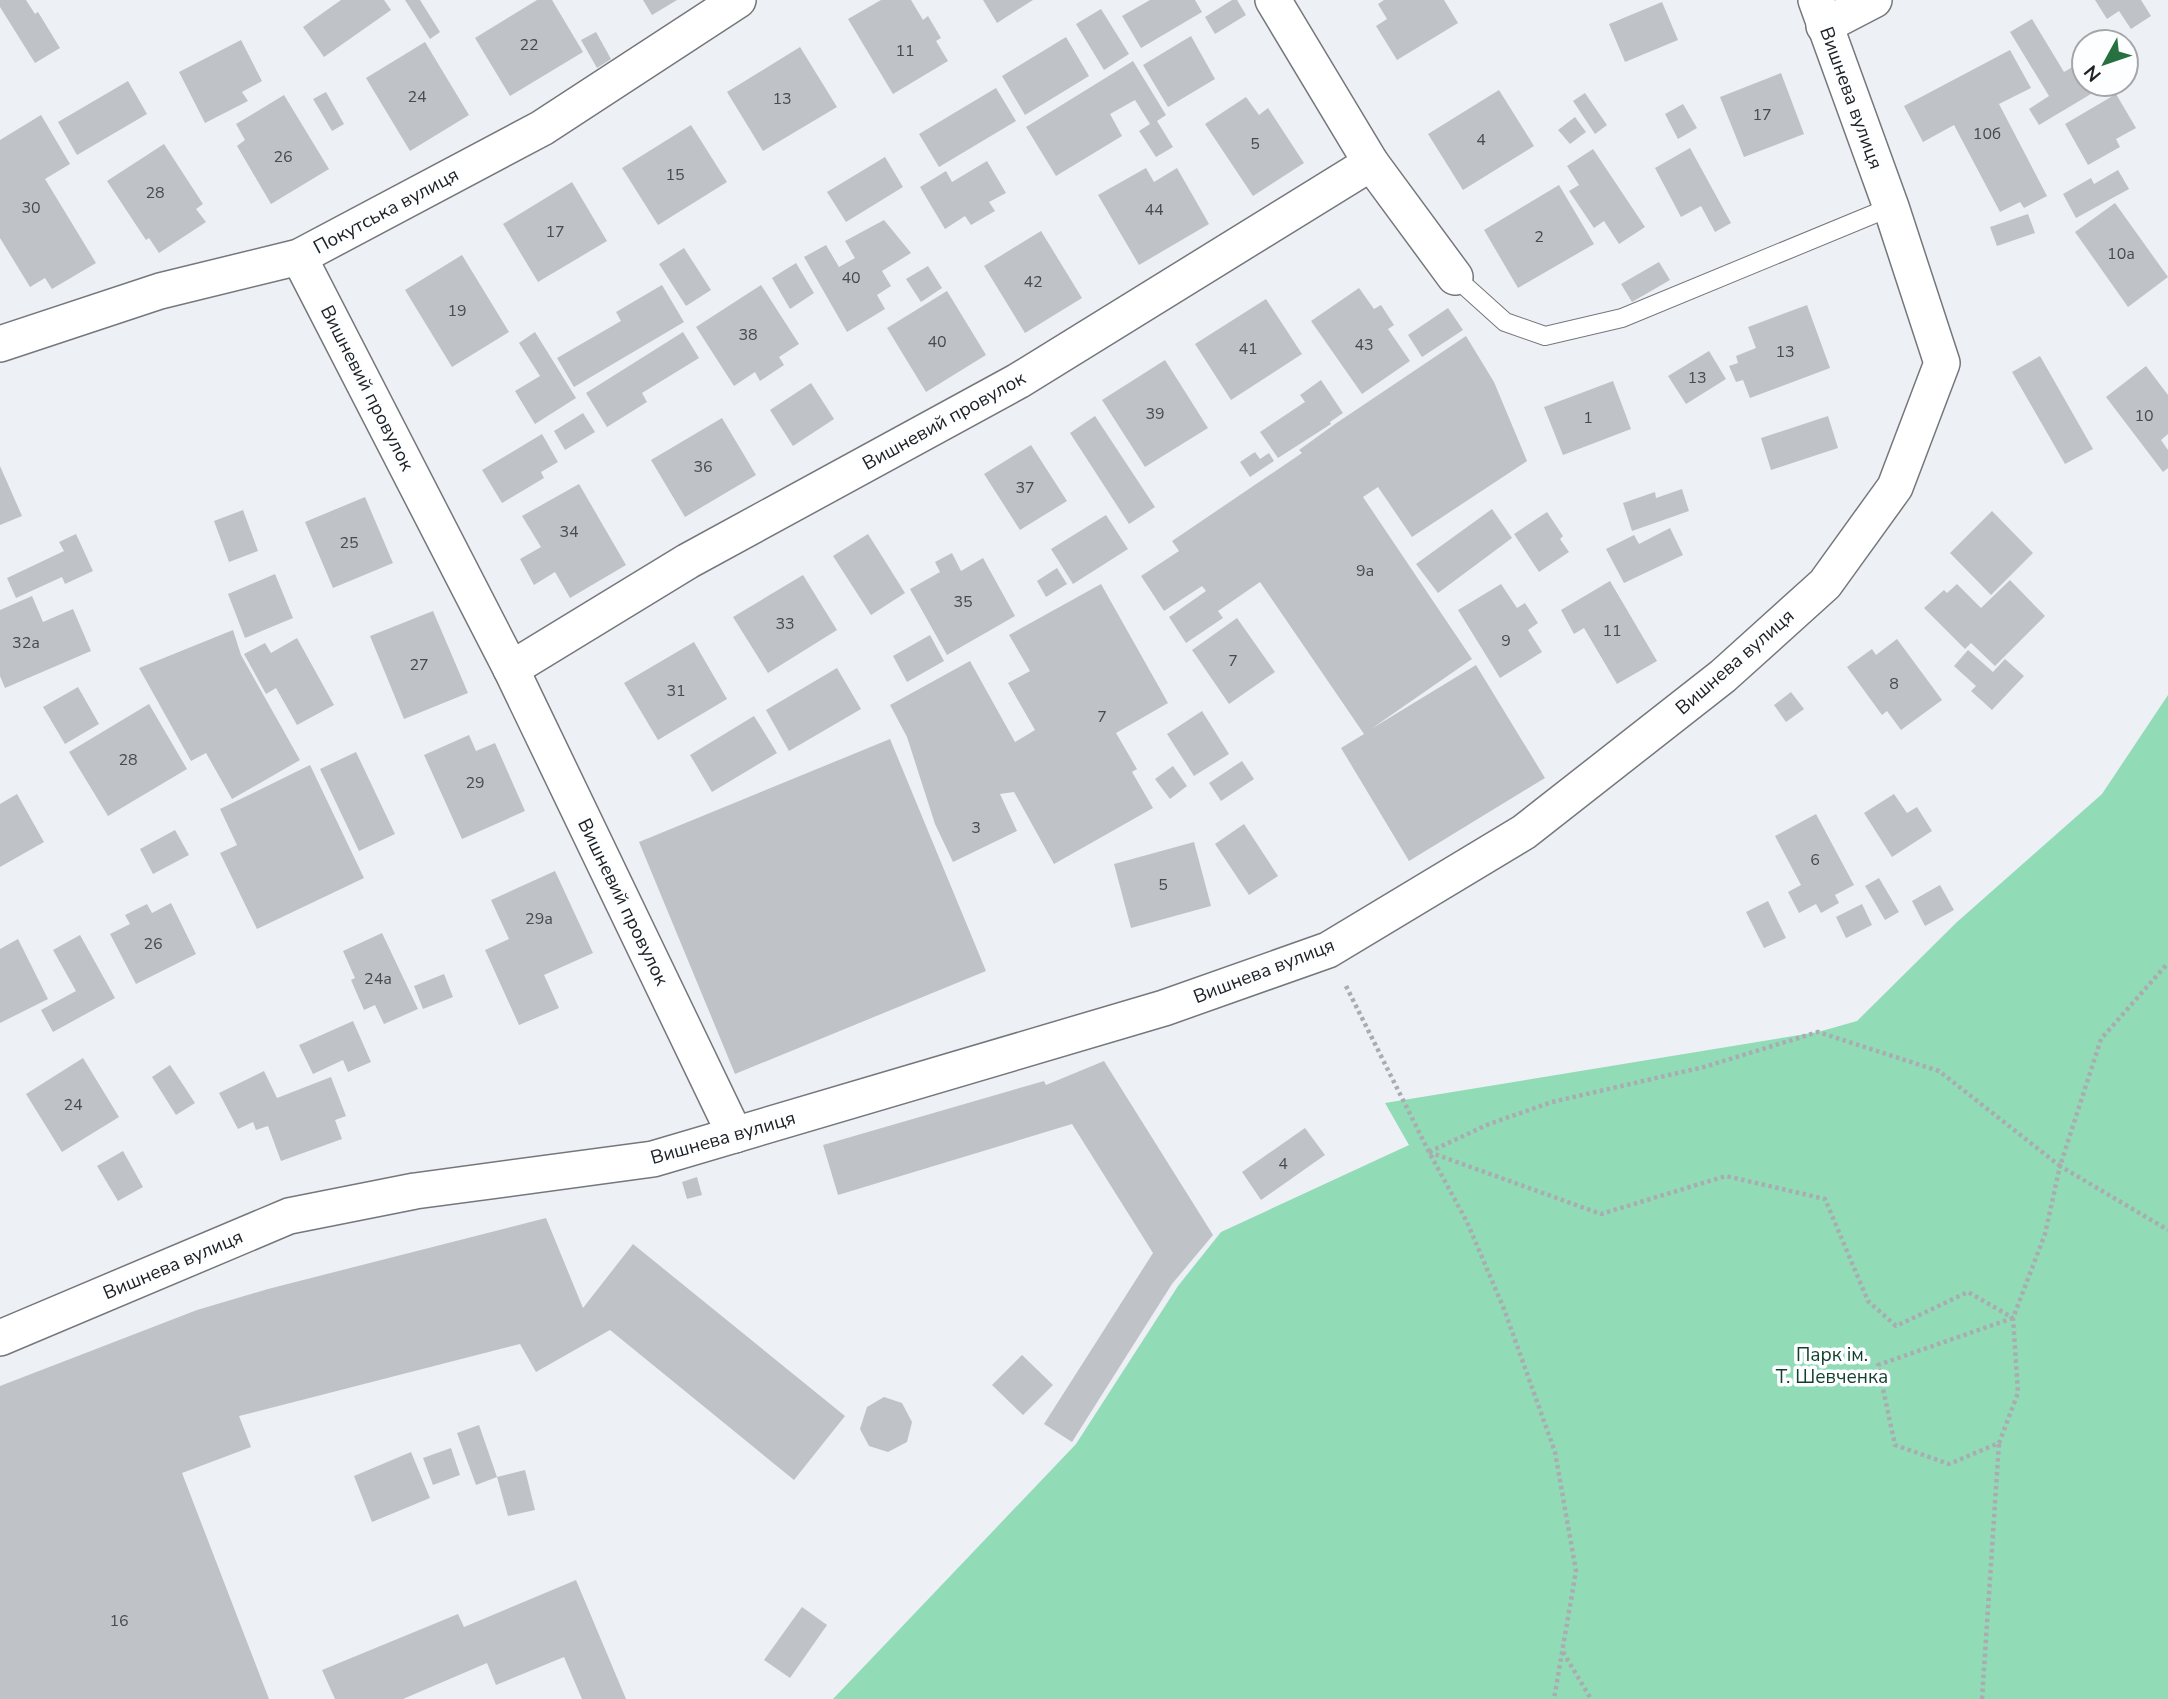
<svg xmlns="http://www.w3.org/2000/svg" width="2168" height="1699" font-family="'Nunito Sans',sans-serif">
	<rect width="100%" height="100%" fill="#edf1f6"/>
	<path fill="#91dcb7" d="M2168 695V1699H833L1076 1444 1178 1286 1221 1232 1409 1145 1385 1103 1818 1032 1857 1021 1957 922 2102 794Z"/>
	<g fill="#bfc3c8">
		<path d="M0 0H26L35 14 38 12 60 48 35 63 0 7Z"/>
		<path d="M341 0H384L391 10 324 57 303 27Z"/>
		<path d="M405 0H420L440 32 430 39Z"/>
		<path d="M537 0H552L583 52 510 96 475 38Z"/>
		<path d="M643 0H677L652 15Z"/>
		<path d="M881 0H911L923 20 928 16 941 38 936 41 948 61 893 94 848 19Z"/>
		<path d="M983 0H1033L997 23Z"/>
		<path d="M1150 0H1195L1202 12 1141 48 1122 16Z"/>
		<path d="M1232 0H1237L1246 15 1215 34 1205 17Z"/>
		<path d="M1384 0H1444L1458 23 1397 60 1376 26 1387 19 1378 4Z"/>
		<path d="M2095 0H2141L2151 16 2131 29 2119 11 2107 19Z"/>
		<path d="M1662 2 1678 40 1625 62 1609 24Z"/>
		<path d="M1101 9 1129 54 1104 70 1076 24Z"/>
		<path d="M2032 19 2064 72 2084 60V84H2099L2101 88 2039 125 2029 109 2049 96 2010 32Z"/>
		<path d="M596 32 611 59 597 68 581 40Z"/>
		<path d="M1191 36 1215 79 1168 107 1143 65Z"/>
		<path d="M1066 37 1089 76 1025 115 1002 76Z"/>
		<path d="M241 40 262 81 242 92 248 101 205 123 179 72Z"/>
		<path d="M425 42 469 115 410 151 366 78Z"/>
		<path d="M800 47 837 107 763 151 727 92Z"/>
		<path d="M2010 50 2031 88 1999 104 2047 196 2024 208 2020 202 2000 212 1954 125 1923 142 1904 106Z"/>
		<path d="M1133 61 1166 115 1157 121 1173 147 1156 157 1139 131 1150 124 1135 100 1110 114 1122 136 1056 176 1026 127Z"/>
		<path d="M1781 73 1804 134 1744 157 1720 97Z"/>
		<path d="M128 81 147 114 77 155 58 122Z"/>
		<path d="M996 88 1016 121 939 167 919 134Z"/>
		<path d="M1499 90 1534 146 1463 190 1428 134Z"/>
		<path d="M326 92 344 124 332 131 313 99Z"/>
		<path d="M1585 93 1607 125 1595 134 1573 101Z"/>
		<path d="M2116 94 2136 128 2116 139 2120 147 2088 165 2065 124Z"/>
		<path d="M284 95 329 169 271 204 237 146 245 140 236 124Z"/>
		<path d="M1246 97 1259 115 1268 108 1304 163 1253 196 1205 124Z"/>
		<path d="M1683 104 1697 128 1678 139 1665 114Z"/>
		<path d="M41 115 70 164 45 179 96 263 52 289 45 278 30 287 0 238V140Z"/>
		<path d="M1575 117 1586 132 1570 144 1558 130Z"/>
		<path d="M691 125 727 182 658 225 622 168Z"/>
		<path d="M164 144 203 204 196 209 206 222 159 253 149 238 146 240 107 181Z"/>
		<path d="M1690 148 1731 223 1715 232 1701 206 1681 217 1655 168Z"/>
		<path d="M1593 149 1645 227 1619 244 1604 221 1594 228 1569 191 1579 185 1567 166Z"/>
		<path d="M885 157 903 187 846 222 827 192Z"/>
		<path d="M987 161 1006 193 989 202 995 211 971 225 965 216 945 229 920 187 946 171 952 182Z"/>
		<path d="M1146 168 1154 182 1177 168 1209 224 1139 265 1098 195Z"/>
		<path d="M2118 170 2129 189 2076 218 2063 194 2091 178 2094 184Z"/>
		<path d="M572 182 607 241 538 282 503 224Z"/>
		<path d="M1559 185 1594 244 1518 288 1484 230Z"/>
		<path d="M2115 203 2168 277 2128 307 2075 232Z"/>
		<path d="M2028 214 2035 233 1997 246 1990 227Z"/>
		<path d="M884 220 911 253 882 271 891 286 877 295 885 309 847 332 804 257 826 245 839 267 855 258 845 241Z"/>
		<path d="M1041 231 1082 298 1025 333 984 266Z"/>
		<path d="M684 248 711 290 686 306 659 264Z"/>
		<path d="M462 255 509 332 452 367 405 290Z"/>
		<path d="M1659 262 1670 280 1632 302 1621 284Z"/>
		<path d="M796 263 814 293 790 309 772 278Z"/>
		<path d="M928 266 942 288 921 302 906 279Z"/>
		<path d="M662 285 684 322 574 387 557 358 621 321 616 312Z"/>
		<path d="M761 285 799 344 779 357 784 365 760 381 755 372 734 386 696 327Z"/>
		<path d="M1359 288 1374 309 1381 305 1394 325 1388 329 1410 361 1362 394 1311 321Z"/>
		<path d="M947 291 986 355 926 392 887 328Z"/>
		<path d="M1266 299 1302 354 1231 400 1195 344Z"/>
		<path d="M1807 305 1830 368 1750 398 1743 380 1736 382 1729 366 1738 363 1736 356 1756 348 1748 327Z"/>
		<path d="M1448 308 1463 330 1422 357 1408 335Z"/>
		<path d="M535 332 576 398 535 424 515 391 540 376 519 343Z"/>
		<path d="M683 332 699 358 642 393 647 402 607 427 586 393Z"/>
		<path d="M1466 336 1494 382 1527 461 1412 537 1378 487 1363 497 1472 659 1371 729 1476 665 1545 778 1409 861 1341 748 1364 734 1260 582 1218 611 1223 618 1186 643 1169 617 1206 591 1202 586 1164 611 1141 576 1179 551 1172 541 1302 453 1299 450 1335 424Z"/>
		<path d="M1709 351 1726 379 1686 404 1668 376Z"/>
		<path d="M2040 356 2093 449 2065 464 2012 372Z"/>
		<path d="M1165 360 1208 428 1145 467 1102 400Z"/>
		<path d="M2146 366 2168 395V434L2161 440 2168 450V468L2163 472 2106 397Z"/>
		<path d="M1321 380 1343 413 1330 422 1331 424 1278 458 1260 432 1305 402 1300 395Z"/>
		<path d="M1613 381 1631 429 1563 455 1544 407Z"/>
		<path d="M811 383 834 419 793 446 770 410Z"/>
		<path d="M583 413 595 432 565 450 554 431Z"/>
		<path d="M1095 416 1155 507 1129 524 1070 433Z"/>
		<path d="M1828 416 1838 448 1771 470 1761 438Z"/>
		<path d="M722 418 756 475 685 517 651 460Z"/>
		<path d="M542 434 558 462 541 472 544 478 502 503 482 470Z"/>
		<path d="M1031 445 1067 501 1020 530 984 474Z"/>
		<path d="M1255 452 1260 459 1269 453 1274 461 1250 477 1240 462Z"/>
		<path d="M0 466 22 516 0 525Z"/>
		<path d="M579 484 626 565 570 598 555 572 534 585 520 559 541 547 522 516Z"/>
		<path d="M1682 489 1689 511 1632 531 1623 503 1655 492 1656 498Z"/>
		<path d="M365 497 393 563 333 588 305 522Z"/>
		<path d="M1492 509 1512 538 1438 593 1416 564Z"/>
		<path d="M243 510 258 551 229 562 214 521Z"/>
		<path d="M1992 511 2033 553 1991 595 1950 553Z"/>
		<path d="M1547 512 1563 536 1560 539 1569 552 1539 572 1514 534Z"/>
		<path d="M1106 515 1128 549 1073 584 1051 549Z"/>
		<path d="M1670 528 1683 555 1624 583 1606 549 1634 535 1639 544Z"/>
		<path d="M76 534 93 571 65 584 62 577 16 598 7 578 64 551 59 542Z"/>
		<path d="M868 534 905 593 871 615 833 556Z"/>
		<path d="M952 553 961 571 983 558 1015 616 947 655 910 589 940 572 935 562Z"/>
		<path d="M1057 568 1067 584 1046 597 1037 581Z"/>
		<path d="M275 574 293 618 245 638 228 594Z"/>
		<path d="M803 575 837 630 768 673 733 617Z"/>
		<path d="M2010 580 2045 616 1995 666 1971 643 1965 649 1924 608 1944 590 1947 593 1957 584 1981 608Z"/>
		<path d="M1610 581 1657 661 1617 684 1584 628 1574 634 1561 610Z"/>
		<path d="M1101 584 1168 703 1116 733 1137 769 1132 772 1153 808 1054 864 1014 792 1000 794 1017 831 953 862 935 824 907 737 890 705 970 661 1015 742 1035 730 1008 683 1030 671 1009 635Z"/>
		<path d="M1501 584 1517 608 1525 603 1538 623 1528 630 1542 652 1500 678 1458 610Z"/>
		<path d="M32 596 43 622 73 609 91 651 5 688 0 676V610Z"/>
		<path d="M433 611 468 693 404 719 370 636Z"/>
		<path d="M1237 618 1275 672 1229 704 1192 650Z"/>
		<path d="M233 630 241 655 300 760 232 799 206 753 191 761 139 668Z"/>
		<path d="M930 635 944 661 907 682 893 656Z"/>
		<path d="M297 638 334 705 297 725 276 688 266 694 244 654 265 643 271 653Z"/>
		<path d="M1897 639 1942 700 1901 730 1887 711 1882 715 1847 667 1872 649 1876 655Z"/>
		<path d="M694 642 727 699 658 740 624 683Z"/>
		<path d="M1968 650 1993 672 2005 659 2024 676 1992 710 1971 691 1976 686 1954 666Z"/>
		<path d="M837 668 861 709 789 751 766 710Z"/>
		<path d="M78 687 99 724 65 744 43 707Z"/>
		<path d="M1791 692 1804 709 1786 722 1774 705Z"/>
		<path d="M149 704 187 769 108 816 69 752Z"/>
		<path d="M1202 711 1229 754 1194 776 1167 734Z"/>
		<path d="M754 716 777 753 712 792 690 755Z"/>
		<path d="M469 735 476 751 495 743 525 811 462 839 424 755Z"/>
		<path d="M890 739 986 971 735 1074 639 842Z"/>
		<path d="M356 752 395 834 359 851 320 769Z"/>
		<path d="M1242 761 1254 779 1221 801 1209 783Z"/>
		<path d="M310 765 364 878 257 929 220 853 237 845 220 809Z"/>
		<path d="M1173 766 1187 786 1170 799 1155 779Z"/>
		<path d="M17 794 44 842 0 867V804Z"/>
		<path d="M1894 794 1907 813 1917 807 1932 831 1892 857 1864 813Z"/>
		<path d="M1816 814 1854 885 1835 895 1839 903 1821 913 1816 904 1799 913 1788 892 1801 885 1775 836Z"/>
		<path d="M1244 824 1278 876 1249 895 1215 844Z"/>
		<path d="M175 830 189 855 153 874 140 849Z"/>
		<path d="M1194 842 1211 906 1131 928 1114 864Z"/>
		<path d="M555 871 593 953 544 975 559 1008 519 1025 485 950 509 939 491 900Z"/>
		<path d="M1879 878 1899 912 1885 920 1865 886Z"/>
		<path d="M1940 885 1954 910 1925 926 1912 901Z"/>
		<path d="M1768 901 1786 938 1764 948 1746 912Z"/>
		<path d="M171 903 196 954 136 984 110 934 130 924 125 915 147 904 152 913Z"/>
		<path d="M1862 904 1872 925 1846 938 1836 917Z"/>
		<path d="M382 933 418 1009 384 1024 375 1005 364 1010 351 980 355 978 343 951Z"/>
		<path d="M80 935 115 998 53 1032 41 1010 76 991 53 950Z"/>
		<path d="M18 939 48 999 0 1023V949Z"/>
		<path d="M444 974 453 997 423 1009 414 986Z"/>
		<path d="M353 1021 371 1062 348 1072 343 1060 313 1074 299 1045Z"/>
		<path d="M83 1058 119 1117 62 1152 26 1094Z"/>
		<path d="M1104 1061 1213 1235 1172 1284 1072 1442 1044 1424 1153 1253 1072 1124 838 1195 823 1145 1044 1081 1046 1085Z"/>
		<path d="M170 1065 195 1103 176 1115 152 1077Z"/>
		<path d="M264 1071 277 1098 331 1077 346 1116 335 1120 342 1139 281 1161 268 1126 256 1130 253 1122 238 1129 219 1093Z"/>
		<path d="M1305 1128 1325 1155 1261 1200 1242 1172Z"/>
		<path d="M123 1151 143 1187 118 1201 97 1166Z"/>
		<path d="M697 1177 702 1195 687 1199 682 1182Z"/>
		<path d="M546 1218 583 1308 633 1244 845 1416 794 1480 610 1330 536 1372 520 1344 239 1416 251 1447 182 1473 269 1699H0V1386L197 1310 268 1289Z"/>
		<path d="M1022 1355 1053 1385 1023 1415 992 1385Z"/>
		<path d="M884 1397 902 1403 912 1422 907 1442 888 1452 869 1446 860 1429 867 1407Z"/>
		<path d="M479 1425 497 1477 476 1485 457 1433Z"/>
		<path d="M451 1448 460 1475 433 1485 423 1458Z"/>
		<path d="M411 1452 430 1498 372 1522 354 1476Z"/>
		<path d="M525 1470 535 1510 508 1516 497 1477Z"/>
		<path d="M576 1580 626 1699H582L564 1657 496 1685 487 1663 403 1699H335L322 1670 458 1614 464 1627Z"/>
		<path d="M802 1607 827 1625 790 1678 764 1660Z"/>
	</g>
	<g fill="none" stroke-linecap="round" stroke-linejoin="round">
		<g stroke="#74777c" stroke-width="20">
			<path id="lane" d="M1455 277 1505 322 1545 336 1622 318 1891 207"/>
		</g>
		<g stroke="#74777c" stroke-width="38">
			<g id="street">
				<path d="M1273 0 1371 163 1455 277"/>
				<path d="M1824 26 1874 0"/>
				<path d="M299 257 511 669 735 1135"/>
				<path d="M0 344 160 291 299 257 542 128 738 0"/>
				<path d="M511 669 688 561 1018 381 1371 163"/>
				<path d="M0 1338 289 1216 415 1191 653 1159 1164 1008 1328 950 1524 832 1723 676 1825 584 1895 487 1942 363 1891 207 1816 0"/>
			</g>
		</g>
		<g stroke="#a9acb0" stroke-width="4.5" stroke-dasharray="3.5 3.5" stroke-linecap="butt">
			<path d="M1346 986 1429 1152 1467 1222 1504 1309 1555 1452 1576 1571 1554 1699"/>
			<path d="M1429 1152 1489 1124 1552 1102 1704 1067 1818 1032 1939 1071 2060 1166 2101 1039 2168 963"/>
			<path d="M1429 1152 1601 1214 1726 1176 1825 1199 1868 1301 1896 1326 1968 1292 2013 1318"/>
			<path d="M2013 1318 1878 1365 1895 1445 1949 1464 1999 1443 2018 1393 2013 1318 2045 1234 2060 1166 2168 1230"/>
			<path d="M1563 1652 1591 1699"/>
			<path d="M1982 1699 1999 1443"/>
		</g>
		<use href="#lane" stroke="#fff" stroke-width="18"/>
		<use href="#street" stroke="#fff" stroke-width="35"/>
	</g>
	<g text-anchor="middle" dominant-baseline="central" stroke-width="7" stroke-linejoin="round" paint-order="stroke">
		<g font-size="16" fill="#484a4d">
			<text x="529" y="45">22</text>
			<text x="905" y="51">11</text>
			<text x="417" y="97">24</text>
			<text x="782" y="99">13</text>
			<text x="1762" y="115">17</text>
			<text x="1987" y="134">10б</text>
			<text x="1481" y="140">4</text>
			<text x="1255" y="144">5</text>
			<text x="283" y="157">26</text>
			<text x="675" y="175">15</text>
			<text x="155" y="193">28</text>
			<text x="31" y="208">30</text>
			<text x="1154" y="210">44</text>
			<text x="555" y="232">17</text>
			<text x="1539" y="237">2</text>
			<text x="2121" y="254">10а</text>
			<text x="851" y="278">40</text>
			<text x="1033" y="282">42</text>
			<text x="457" y="311">19</text>
			<text x="748" y="335">38</text>
			<text x="937" y="342">40</text>
			<text x="1364" y="345">43</text>
			<text x="1248" y="349">41</text>
			<text x="1785" y="352">13</text>
			<text x="1697" y="378">13</text>
			<text x="1155" y="414">39</text>
			<text x="2144" y="416">10</text>
			<text x="1588" y="418">1</text>
			<text x="703" y="467">36</text>
			<text x="1025" y="488">37</text>
			<text x="569" y="532">34</text>
			<text x="349" y="543">25</text>
			<text x="1365" y="571">9а</text>
			<text x="963" y="602">35</text>
			<text x="785" y="624">33</text>
			<text x="1612" y="631">11</text>
			<text x="1506" y="641">9</text>
			<text x="26" y="643">32а</text>
			<text x="1233" y="661">7</text>
			<text x="419" y="665">27</text>
			<text x="1894" y="684">8</text>
			<text x="676" y="691">31</text>
			<text x="1102" y="717">7</text>
			<text x="128" y="760">28</text>
			<text x="475" y="783">29</text>
			<text x="976" y="828">3</text>
			<text x="1815" y="860">6</text>
			<text x="1163" y="885">5</text>
			<text x="539" y="919">29а</text>
			<text x="153" y="944">26</text>
			<text x="378" y="979">24а</text>
			<text x="73" y="1105">24</text>
			<text x="1283" y="1164">4</text>
			<text x="119" y="1621">16</text>
		</g>
		<g font-size="19" fill="#202224" stroke="#fdfeff">
			<text transform="translate(1851 98) rotate(70)">Вишнева вулиця</text>
			<text transform="translate(386 211) rotate(-28)">Покутська вулиця</text>
			<text transform="translate(367 388) rotate(63)">Вишневий провулок</text>
			<text transform="translate(944 421) rotate(-29)">Вишневий провулок</text>
			<text transform="translate(1735 662) rotate(-41)">Вишнева вулиця</text>
			<text transform="translate(623 902) rotate(64)">Вишневий провулок</text>
			<text transform="translate(1264 971) rotate(-21)">Вишнева вулиця</text>
			<text transform="translate(723 1138) rotate(-16)">Вишнева вулиця</text>
			<text transform="translate(173 1265) rotate(-23)">Вишнева вулиця</text>
		</g>
		<g font-size="19" fill="#133e2b" stroke="#fdfeff">
			<text x="1832" y="1355">Парк ім.<tspan x="1832" dy="22">Т. Шевченка</tspan></text>
		</g>
	</g>
	<g transform="translate(2105 63) rotate(230)"><circle r="33" fill="#fdfeff" stroke="#a5a6a7" stroke-width="2"/>
	<path d="M0-5L12 26L0 18L-12 26Z" fill="#26713f"/>
	<text y="-10" font-size="19" font-weight="bold" text-anchor="middle" fill="#202224">N</text>
	</g>
</svg>
